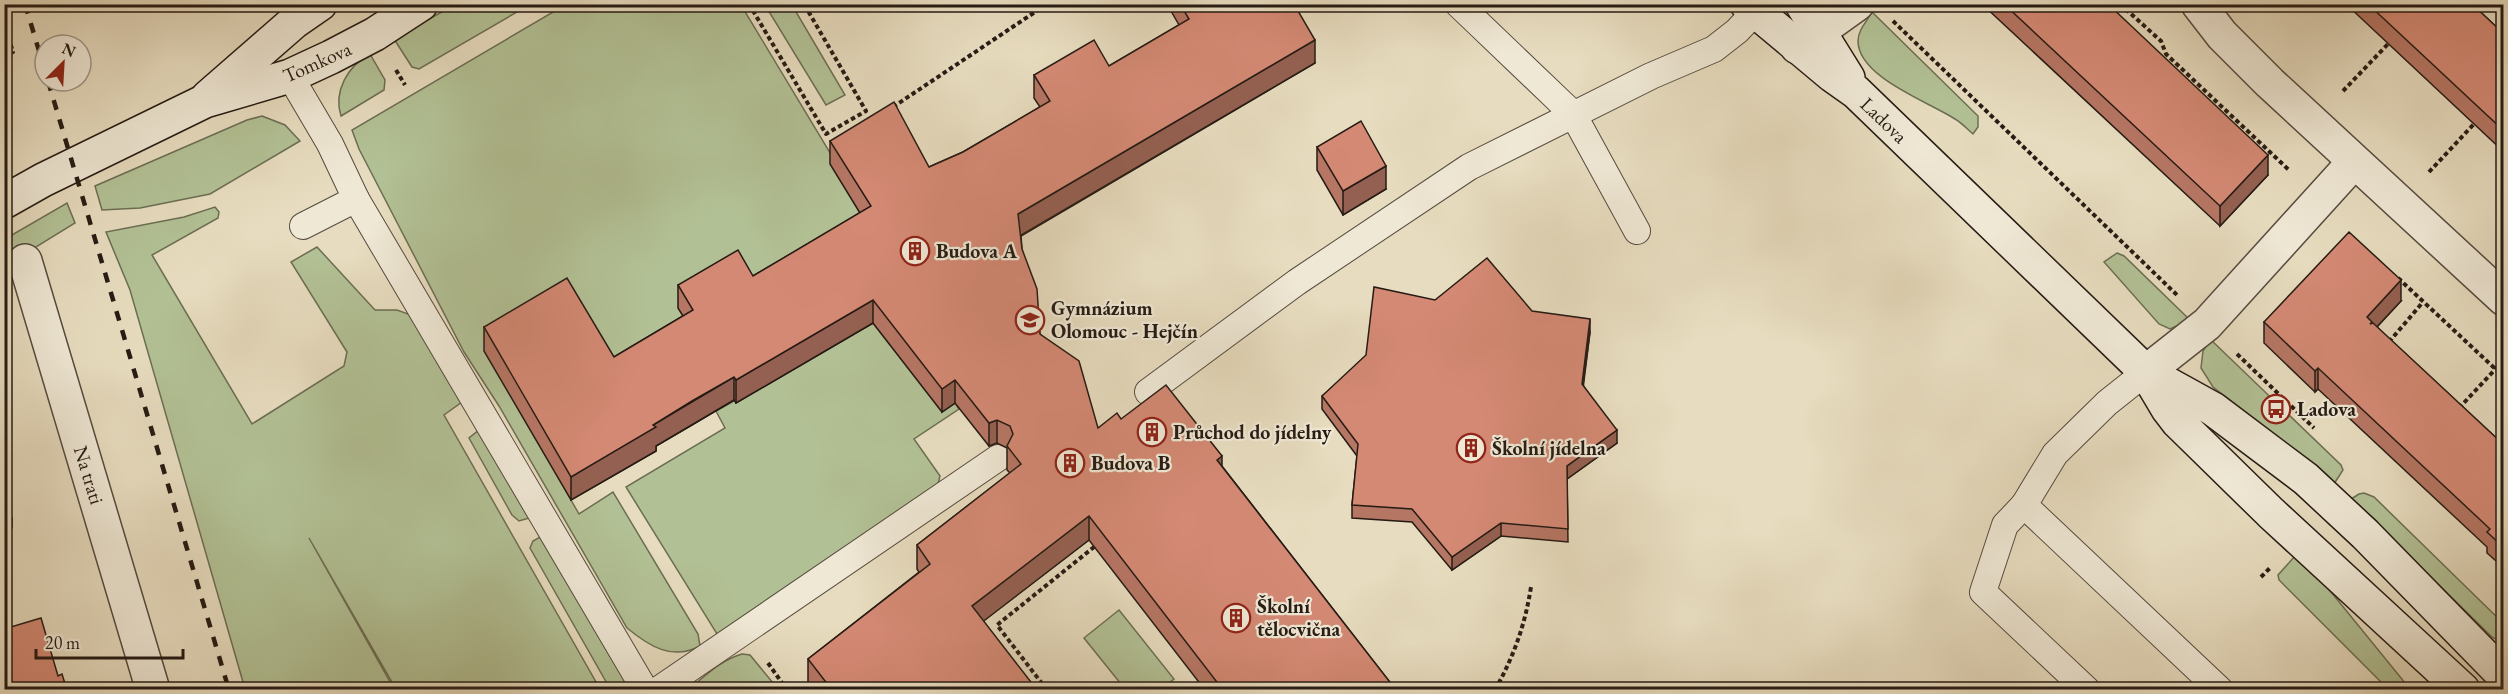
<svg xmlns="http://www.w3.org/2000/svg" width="2508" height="694" font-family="'EB Garamond',serif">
	<rect width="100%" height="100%" fill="#e7dcbf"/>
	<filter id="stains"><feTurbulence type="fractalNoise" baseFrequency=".00333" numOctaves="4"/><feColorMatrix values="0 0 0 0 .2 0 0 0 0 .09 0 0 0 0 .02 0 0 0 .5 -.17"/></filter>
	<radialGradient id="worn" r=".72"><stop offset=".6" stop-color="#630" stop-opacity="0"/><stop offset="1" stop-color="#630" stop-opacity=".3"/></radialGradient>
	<g fill="#b2c195" stroke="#6c6e54" stroke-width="1.5">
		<path d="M454 5H529L419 69 412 67 394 39Z"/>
		<path d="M565 5H741L835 161 837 172 869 227 693 333 571 500 579 514 613 492 698 634 700 646C672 661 649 646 627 628L499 406 464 352 359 149 352 130Z"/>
		<path d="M765 5H792L845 95 826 105Z"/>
		<path d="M1872 12 1978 116V127L1973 134C1967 129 1962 123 1955 119 1929 102 1858 77 1858 41 1858 30 1867 21 1872 12Z"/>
		<path d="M370 54 385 80 384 90 341 116C333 91 348 66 370 54Z"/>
		<path d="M262 116 285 125 300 141 210 194 140 208 102 210 95 186 247 120Z"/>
		<path d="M67 203 75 223 5 266V239Z"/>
		<path d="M215 207 219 212 218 218 152 255 252 424 344 366 347 352 291 262 317 247 375 310H397L411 315 462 402 444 415 600 689H396L309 538 394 689H245L130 290 106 232 184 217Z"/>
		<path d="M2117 253 2124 256 2190 320 2170 329 2159 324 2104 262Z"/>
		<path d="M873 323 942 412 955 403 959 409 914 439 940 476 938 484 717 634 626 487 725 428 716 411Z"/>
		<path d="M2210 339 2341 465 2343 470 2334 484 2311 462 2213 387 2201 368 2203 351Z"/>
		<path d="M479 430 529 518 519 521 512 515 469 438Z"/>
		<path d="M2364 493 2374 497 2503 623V643L2492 637 2351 499 2359 494Z"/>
		<path d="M540 537 630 689H606L609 687 530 548 533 541Z"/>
		<path d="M2295 556 2327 587 2410 689H2388L2279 580 2278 575Z"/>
		<path d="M1119 610 1174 679 1161 689H1125L1084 638Z"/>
		<path d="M742 654 750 655 778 689H689C706 675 721 660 742 654Z"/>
	</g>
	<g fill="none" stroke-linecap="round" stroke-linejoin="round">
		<g stroke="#564b3f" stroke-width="28">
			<g id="lane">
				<path d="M1458 4 1573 114 1637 231"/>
				<path d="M290 76 330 144 356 199 303 226"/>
				<path d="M356 199 645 690"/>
				<path d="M2146 372 2107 403 2055 454 2024 505 2220 690"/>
				<path d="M1148 392 1297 282 1469 167 1651 76 1714 49 1737 31 1755 12"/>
				<path d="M2024 505 2005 525 1983 592 2087 690"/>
				<path d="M658 690 998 458"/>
			</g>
		</g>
		<g stroke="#564b3f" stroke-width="36">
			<g id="street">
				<path d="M2198 4 2222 35 2270 83 2504 299"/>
				<path d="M1797 47 1857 4"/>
				<path d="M25 261 153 690"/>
				<path d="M2146 372 2207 324 2354 162"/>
			</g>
		</g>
		<g stroke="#261b14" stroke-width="36">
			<g id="secondary">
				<path d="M1747 4 1832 75 1856 92 2146 372 2168 409 2178 422 2271 513 2463 690"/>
				<path d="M1802 4 1848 78"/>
				<path d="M208 97 294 22 320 4"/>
				<path d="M4 202 43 180 205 101 290 76 331 57 375 34 421 4"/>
				<path d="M2146 372 2213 409 2306 479 2365 534 2504 676"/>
			</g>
		</g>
		<g stroke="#261b14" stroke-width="4" stroke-dasharray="4.5 3" stroke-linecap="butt">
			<path d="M749 4 826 134 866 111 804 4"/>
			<path d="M2120 4 2161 41 2166 54 2290 171"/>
			<path d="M1893 21 2177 295"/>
			<path d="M4 23 13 52 4 55"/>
			<path d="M396 70 405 85"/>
			<path d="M2343 91 2388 44"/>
			<path d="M893 107 1047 4"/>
			<path d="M2429 172 2474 124"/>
			<path d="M2398 278 2504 377"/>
			<path d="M2389 342 2423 302"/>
			<path d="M2237 354 2314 428"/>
			<path d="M2459 408 2504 360"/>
			<path d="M2261 577 2270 568"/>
			<path d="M768 663 787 690"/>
			<path d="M1047 690 997 625 1094 547"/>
			<path d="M1495 690C1514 656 1525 625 1531 587"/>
		</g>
		<use href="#lane" stroke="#efe8d5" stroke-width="26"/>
		<use href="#street" stroke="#efe8d5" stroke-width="33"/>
		<use href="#secondary" stroke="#efe8d5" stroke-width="33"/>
		<g stroke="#261b14" stroke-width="4.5" stroke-dasharray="10 10" stroke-linecap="butt">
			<path d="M25 4 45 71"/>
			<path d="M48 81 229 690"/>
		</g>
	</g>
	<g fill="#b67664" stroke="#261b14" stroke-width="1.5">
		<path d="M1167 4H1294L1315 63 1021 236 1022 249 1040 334 1098 428 1121 419 1222 466 1396 690H1205L1089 540 983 621 1037 690H814L808 682V659L919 572 917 569V545L1010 473 1007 470V448L997 443 989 446 955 403 942 412 873 323 736 403 734 400 692 425 656 446V451L571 500 484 351V327L614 357 683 316 678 308V285L753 276 860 213 830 164V141L929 167 963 152 1040 107 1034 98V75L1109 66 1179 25Z"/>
		<path d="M1982 4H2108L2268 175 2220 226Z"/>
		<path d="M2346 4H2472L2504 34V152Z"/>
		<path d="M1317 147 1386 189 1343 215 1317 170Z"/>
		<path d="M1435 300 1590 332 1583 385 1617 443 1567 479 1568 542 1501 536 1452 570 1412 522 1352 518V505L1357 456 1322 409V396Z"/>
		<path d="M2401 301 2377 327 2504 445V568L2487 553V547L2318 389 2315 392 2264 343V322Z"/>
	</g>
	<g fill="#946051" stroke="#261b14" stroke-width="1.5">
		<path d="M1315 40V63L1018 237V214Z"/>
		<path d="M2268 155V175L2220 226V206Z"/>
		<path d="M1386 166V189L1343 215V191Z"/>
		<path d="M2401 280V301L2372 332 2367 317Z"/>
		<path d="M873 300V323L736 403V380Z"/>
		<path d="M1590 319V332L1582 397V384Z"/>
		<path d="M2318 368V389L2315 392V371Z"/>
		<path d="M734 377V400L656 446V451L571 500V477L653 425Z"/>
		<path d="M955 380V403L942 412V389Z"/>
		<path d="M997 420V443L989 446V423Z"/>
		<path d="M1617 430V443L1567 479V466Z"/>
		<path d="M1222 456V479L1217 460Z"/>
		<path d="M1089 516V540L972 630V606Z"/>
		<path d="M12 519V528L4 530V522Z"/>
		<path d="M1501 523V536L1452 570V557Z"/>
	</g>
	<g fill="#d48974" stroke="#261b14" stroke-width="1.5">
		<path d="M1180 4H1294L1315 40 1018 214 1022 249 1037 289 1040 334 1079 361 1098 428 1117 413 1121 419 1166 385 1222 456 1217 460 1396 690H1223L1089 516 972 606 1037 690H832L808 659 930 564 917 545 1021 464 1007 446 1013 434 1010 426 997 420 989 423 955 380 942 389 873 300 736 380 734 377 692 401 653 425 656 427 571 477 484 327 567 278 614 357 693 310 678 285 738 250 753 276 871 206 830 141 894 102 929 167 963 152 1050 101 1034 75 1094 40 1109 66 1189 19Z"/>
		<path d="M2004 4H2108L2268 155 2220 206Z"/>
		<path d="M2368 4H2472L2504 34V131Z"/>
		<path d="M1361 121 1386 166 1343 191 1317 147Z"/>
		<path d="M2349 232 2401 280 2367 317 2372 322 2370 324 2373 323 2504 445V548L2487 532 2490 529 2318 368 2315 371 2264 322Z"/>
		<path d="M1487 258 1532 311 1590 319 1582 384 1617 430 1567 466 1568 529 1501 523 1452 557 1412 509 1352 505 1358 444 1322 396 1366 355 1374 287 1435 300Z"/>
		<path d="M4 493 12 519 4 522Z"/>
		<path d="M41 618 58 676 62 674 67 690H4V629Z"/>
	</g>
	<defs>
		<g id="building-ring" transform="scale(1.5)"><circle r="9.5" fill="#efe8d5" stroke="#8f2418" stroke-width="1.5"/><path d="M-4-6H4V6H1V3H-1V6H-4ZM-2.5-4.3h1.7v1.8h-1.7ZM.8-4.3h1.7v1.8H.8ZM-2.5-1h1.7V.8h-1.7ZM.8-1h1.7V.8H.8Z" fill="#8f2418"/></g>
		<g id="university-ring" transform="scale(1.5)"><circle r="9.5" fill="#efe8d5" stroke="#8f2418" stroke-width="1.5"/><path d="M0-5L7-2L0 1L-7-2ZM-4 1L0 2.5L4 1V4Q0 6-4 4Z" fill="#8f2418"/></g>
		<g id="bus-ring" transform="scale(1.5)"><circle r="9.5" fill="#efe8d5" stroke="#8f2418" stroke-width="1.5"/><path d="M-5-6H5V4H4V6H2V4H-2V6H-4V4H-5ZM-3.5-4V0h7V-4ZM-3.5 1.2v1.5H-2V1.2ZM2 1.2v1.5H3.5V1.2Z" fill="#8f2418"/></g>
	</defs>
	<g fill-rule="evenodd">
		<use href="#building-ring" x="915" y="251"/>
		<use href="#university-ring" x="1030" y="320"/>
		<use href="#bus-ring" x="2276" y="409"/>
		<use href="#building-ring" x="1152" y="432"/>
		<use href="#building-ring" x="1471" y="448"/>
		<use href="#building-ring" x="1070" y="463"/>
		<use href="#building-ring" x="1236" y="618"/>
	</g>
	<g text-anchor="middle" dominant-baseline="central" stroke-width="4.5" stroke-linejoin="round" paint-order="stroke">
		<g font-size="20" fill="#261b14" stroke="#efe8d5">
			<text transform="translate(317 62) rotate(-24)">Tomkova</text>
			<text transform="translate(1884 120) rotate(44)">Ladova</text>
			<text transform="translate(89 475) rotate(73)">Na trati</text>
		</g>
		<g font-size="20" font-weight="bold" fill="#261b14" stroke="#efe8d5" text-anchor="start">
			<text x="936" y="251">Budova A</text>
			<text x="1051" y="308">Gymnázium<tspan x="1051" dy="23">Olomouc - Hejčín</tspan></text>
			<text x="2297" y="409">Ladova</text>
			<text x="1173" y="432">Průchod do jídelny</text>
			<text x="1492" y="448">Školní jídelna</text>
			<text x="1091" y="463">Budova B</text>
			<text x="1257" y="606">Školní<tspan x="1257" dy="23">tělocvična</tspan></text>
		</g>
	</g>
	<rect width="2508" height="694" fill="none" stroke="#e7dcbf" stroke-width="24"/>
	<rect x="6" y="6" width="2496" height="682" fill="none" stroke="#261b14" stroke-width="3"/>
	<rect x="12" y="12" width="2484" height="670" fill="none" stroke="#261b14" stroke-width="1.5"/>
	<g transform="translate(63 63) rotate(24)"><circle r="28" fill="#efe8d5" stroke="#9f9688" stroke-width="1.5"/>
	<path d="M0-4.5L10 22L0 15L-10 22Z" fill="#8f2418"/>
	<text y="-9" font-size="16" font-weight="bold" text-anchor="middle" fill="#261b14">N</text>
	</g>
	<path d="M36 649v9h147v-9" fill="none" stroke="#261b14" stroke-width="3"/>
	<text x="45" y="649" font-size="18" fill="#261b14" stroke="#efe8d5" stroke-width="4.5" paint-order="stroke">20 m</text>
	<rect width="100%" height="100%" filter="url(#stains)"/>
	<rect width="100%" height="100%" fill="url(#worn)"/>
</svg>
